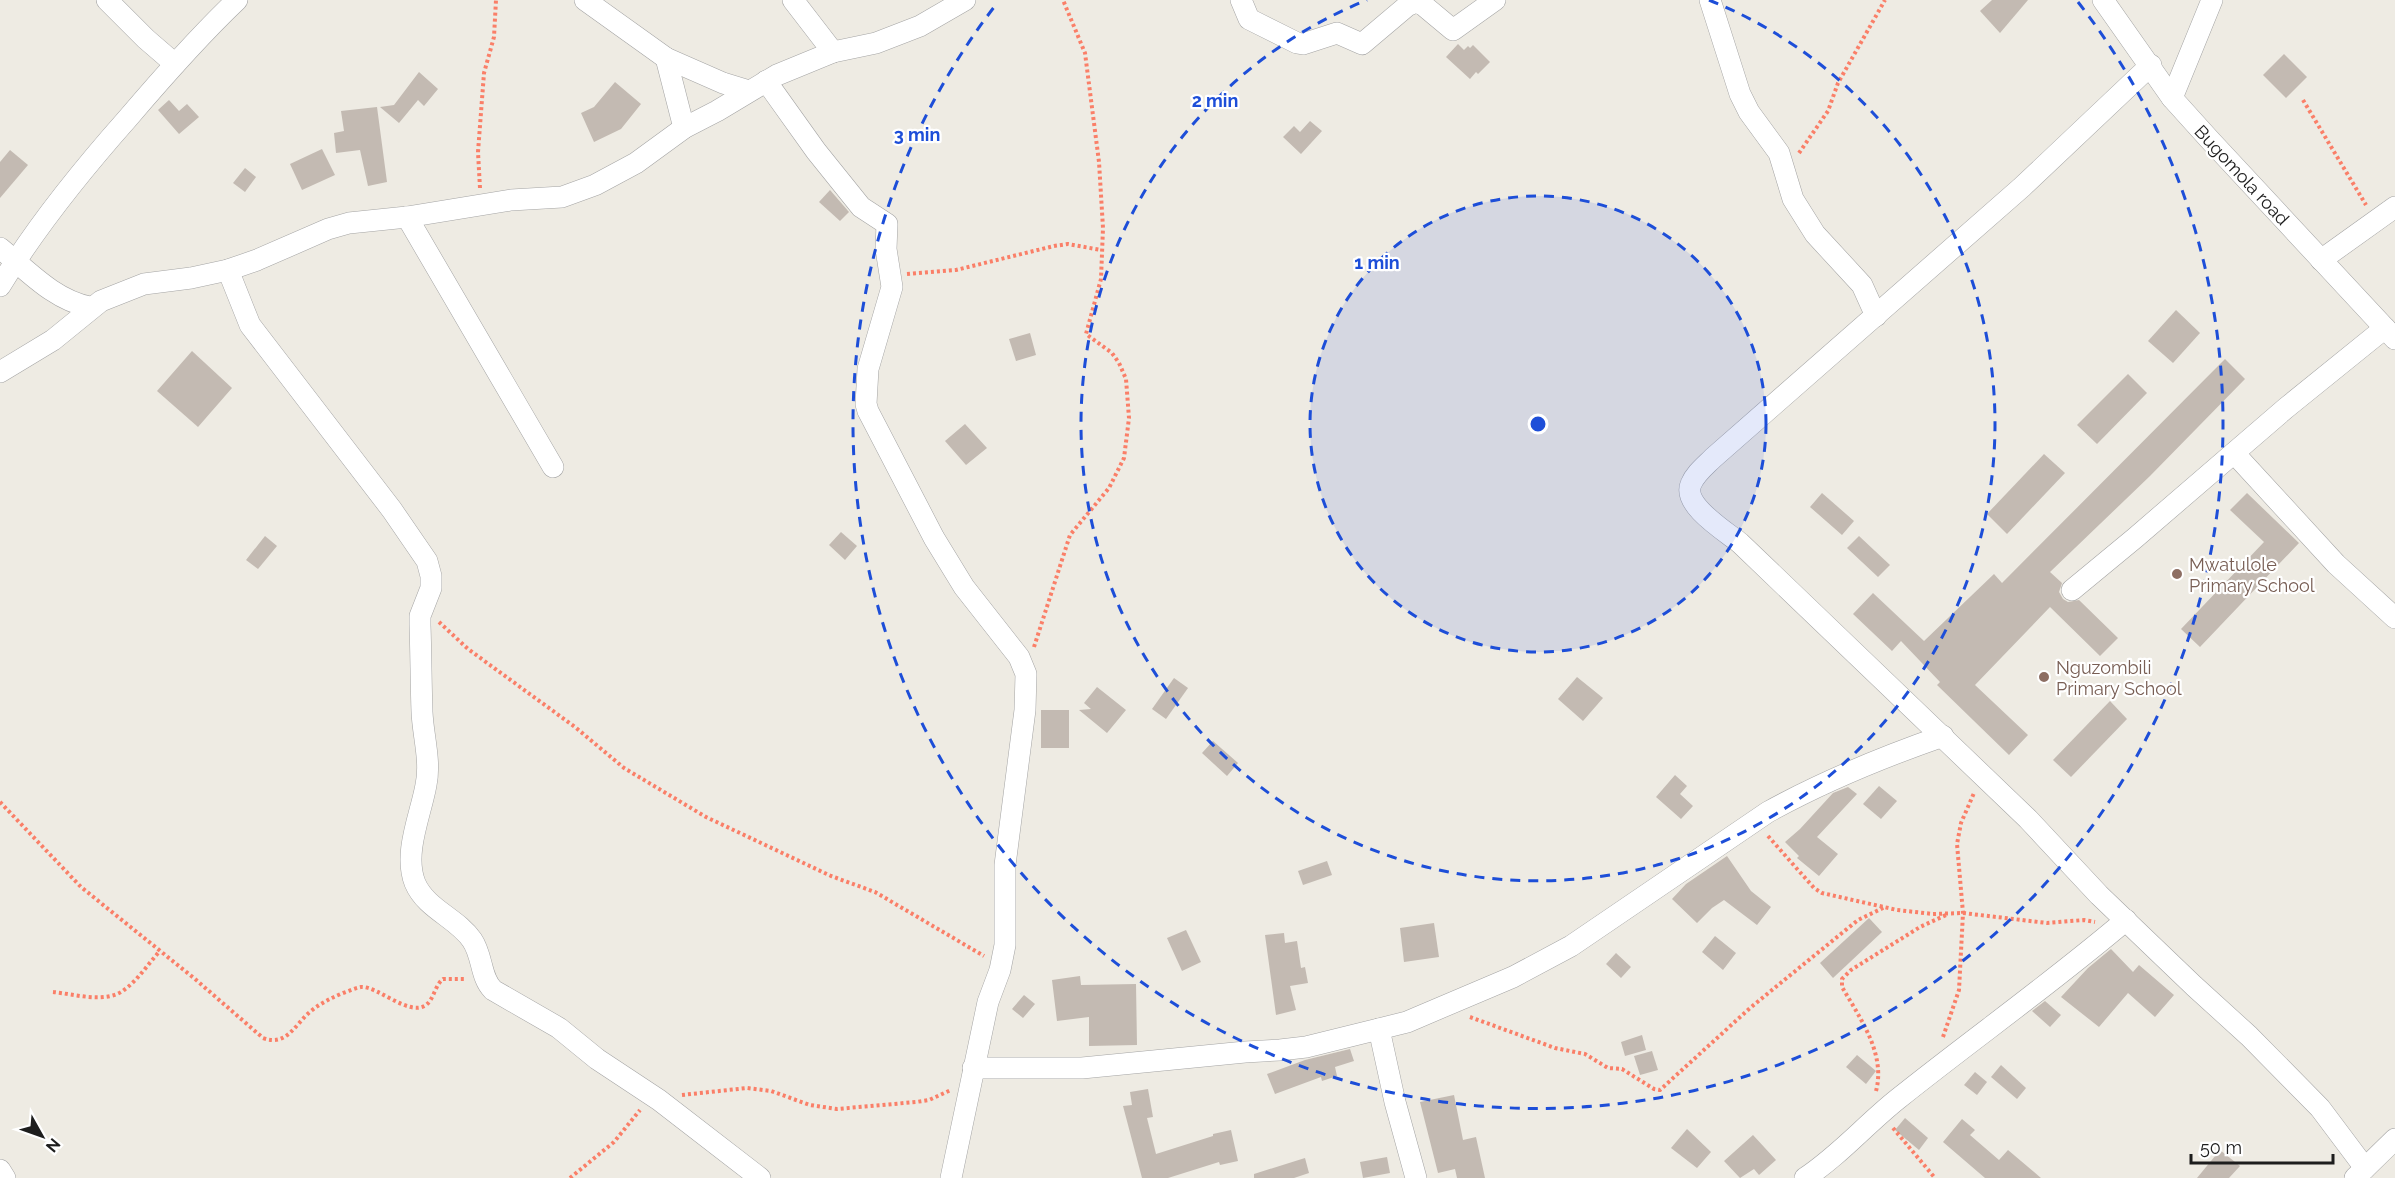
<svg xmlns="http://www.w3.org/2000/svg" width="2395" height="1178" font-family="Raleway,sans-serif">
	<rect width="100%" height="100%" fill="#eeebe3"/>
	<g fill="#c3bab2">
		<path d="M1992 0H2028L2000 33 1980 11Z"/>
		<path d="M1458 44 1464 50 1468 46 1470 48 1473 45 1490 62 1478 74 1476 72 1470 79 1446 57Z"/>
		<path d="M2284 54 2307 77 2286 98 2263 75Z"/>
		<path d="M419 72 438 89 424 106 418 100 399 123 380 107 394 105Z"/>
		<path d="M615 82 641 104 621 129 594 142 581 113 594 107Z"/>
		<path d="M169 100 179 111 187 104 199 117 179 134 158 110Z"/>
		<path d="M377 107 387 182 368 186 360 150 336 153 334 133 344 131 341 111Z"/>
		<path d="M1310 121 1322 131 1301 154 1283 137 1294 126 1300 132Z"/>
		<path d="M322 149 335 175 302 190 290 164Z"/>
		<path d="M10 150 28 165 0 198V162Z"/>
		<path d="M245 168 256 177 245 192 233 183Z"/>
		<path d="M830 190 849 212 840 221 819 202Z"/>
		<path d="M2176 310 2200 333 2173 363 2148 341Z"/>
		<path d="M1030 333 1036 355 1016 361 1009 339Z"/>
		<path d="M192 351 232 388 198 427 157 391Z"/>
		<path d="M2225 359 2245 379 2150 476 2050 572 2062 583 2059 592 2063 599 2068 602 2079 600 2118 638 2100 656 2050 607 1975 685 2028 735 2009 755 1937 685 1940 682 1901 641 1892 651 1853 614 1873 593 1924 641 1994 574 2002 583Z"/>
		<path d="M2128 374 2147 393 2097 444 2077 425Z"/>
		<path d="M965 424 987 448 966 465 945 441Z"/>
		<path d="M2044 454 2065 473 2007 534 1987 514Z"/>
		<path d="M1822 493 1854 521 1842 535 1810 507Z"/>
		<path d="M2247 493 2299 543 2200 647 2181 629 2264 542 2230 510Z"/>
		<path d="M841 532 857 546 845 560 829 545Z"/>
		<path d="M265 536 277 546 258 569 246 560Z"/>
		<path d="M1859 536 1890 565 1878 577 1847 548Z"/>
		<path d="M1577 677 1603 698 1583 721 1558 699Z"/>
		<path d="M1174 678 1188 688 1166 719 1152 709Z"/>
		<path d="M1097 687 1126 710 1107 733 1079 710 1091 709 1084 703Z"/>
		<path d="M2110 701 2127 719 2071 777 2053 760Z"/>
		<rect x="1041" y="710" width="28" height="38"/>
		<path d="M1213 741 1238 763 1227 776 1202 753Z"/>
		<path d="M1675 775 1687 786 1680 794 1693 806 1681 819 1656 797Z"/>
		<path d="M1879 786 1897 801 1881 819 1863 804Z"/>
		<path d="M1848 787 1857 794 1817 837 1838 854 1819 876 1797 858 1799 856 1785 842 1800 829 1833 793Z"/>
		<path d="M1727 856 1751 891 1771 907 1757 925 1724 900 1712 908 1697 923 1672 899 1686 884Z"/>
		<path d="M1327 861 1332 875 1303 885 1298 871Z"/>
		<path d="M1869 918 1882 932 1833 978 1820 963Z"/>
		<path d="M1434 923 1439 957 1404 962 1400 928Z"/>
		<path d="M1186 930 1201 962 1182 971 1167 938Z"/>
		<path d="M1284 933 1285 943 1297 941 1301 968 1305 967 1308 983 1290 986 1296 1010 1276 1015 1265 935Z"/>
		<path d="M1715 936 1736 953 1723 970 1702 952Z"/>
		<path d="M2111 949 2133 972 2139 965 2174 995 2155 1017 2128 993 2099 1027 2061 997 2088 968Z"/>
		<path d="M1616 953 1631 967 1621 978 1606 964Z"/>
		<path d="M1080 976 1081 985 1136 984 1137 1045 1089 1046V1017L1057 1021 1052 980Z"/>
		<path d="M1024 995 1035 1004 1023 1018 1012 1009Z"/>
		<path d="M2045 1001 2061 1015 2050 1027 2032 1011Z"/>
		<path d="M1642 1035 1646 1050 1625 1056 1621 1042Z"/>
		<path d="M1350 1049 1354 1061 1335 1067 1337 1076 1322 1081 1321 1077 1275 1094 1267 1074 1305 1060Z"/>
		<path d="M1652 1051 1658 1070 1640 1075 1634 1056Z"/>
		<path d="M1857 1055 1876 1071 1866 1084 1846 1067Z"/>
		<path d="M2001 1065 2026 1088 2017 1099 1991 1077Z"/>
		<path d="M1975 1072 1987 1082 1977 1095 1964 1085Z"/>
		<path d="M1148 1089 1153 1117 1147 1118 1156 1154 1213 1136V1134L1231 1130 1238 1161 1220 1165 1219 1162 1168 1178H1142L1123 1106 1132 1105 1130 1092Z"/>
		<path d="M1454 1095 1463 1140 1476 1137 1485 1178H1457L1455 1169 1438 1173 1420 1102Z"/>
		<path d="M1905 1118 1928 1138 1919 1150 1895 1130Z"/>
		<path d="M1962 1119 1975 1130 1970 1135 1999 1160 2008 1150 2041 1178H1985L1943 1142Z"/>
		<path d="M1687 1129 1711 1152 1697 1168 1671 1148Z"/>
		<path d="M1753 1135 1776 1160 1759 1175 1754 1169 1740 1178 1724 1161Z"/>
		<path d="M2220 1150 2240 1166 2229 1178H2197Z"/>
		<path d="M1387 1157 1390 1173 1363 1178 1360 1162Z"/>
		<path d="M1305 1158 1309 1173 1294 1178H1254V1174Z"/>
	</g>
	<g fill="none" stroke-linecap="round" stroke-linejoin="round">
		<g stroke="#a4a4a4" stroke-width="22">
			<g id="minor">
				<path d="M107 0 146 39 175 64"/>
				<path d="M585 0 666 58 723 83 749 91"/>
				<path d="M793 0 833 52"/>
				<path d="M1241 0 1249 19 1297 43 1303 44 1337 33 1362 44 1407 6 1416 2 1423 5 1453 30 1495 0"/>
				<path d="M1710 0 1740 94 1749 112 1779 153 1793 199 1815 234 1862 285 1876 316"/>
				<path d="M2103 0 2172 98 2209 139 2395 339"/>
				<path d="M666 58 684 128"/>
				<path d="M2151 65 2022 187 1713 458C1705 466 1695 474 1691 484 1682 505 1725 531 1740 543L2028 819 2099 895 2194 986 2249 1036 2320 1108 2365 1168"/>
				<path d="M766 81 816 151 861 207 887 224 886 249 892 287 868 369 866 404 868 411 934 538 964 587 1019 657 1026 674 1025 710 1005 865V945L1000 970 988 1002 951 1178"/>
				<path d="M2172 98 2212 0"/>
				<path d="M407 217 553 467"/>
				<path d="M0 248C28 271 54 300 90 307"/>
				<path d="M2321 260 2395 207"/>
				<path d="M228 270 250 325 392 510 427 561 431 576V588L420 616V625C421 654 421 683 422 712 423 736 431 761 426 785 421 814 403 853 415 883 426 909 457 918 472 940 483 956 480 977 493 990L559 1028 597 1059 659 1100 760 1178"/>
				<path d="M0 286C37 225 81 171 128 118 163 77 198 37 237 0"/>
				<path d="M0 372 53 340 101 301 144 284 191 278 228 270 257 260 328 229 349 223 407 217 511 200 562 197 595 185 636 163 684 128 717 111 777 75 833 52 876 43 920 26 965 0"/>
				<path d="M2234 453 2336 564 2395 618"/>
				<path d="M2072 590 2135 538 2286 408 2385 328"/>
				<path d="M1379 1029 1395 1102 1416 1178"/>
				<path d="M973 1068H1082L1245 1052 1280 1050 1306 1047 1407 1022 1513 977 1571 946 1768 812C1824 781 1883 757 1943 736"/>
				<path d="M0 1170 5 1178"/>
				<path d="M1805 1178C1840 1155 1866 1124 1899 1098 1974 1038 2052 983 2126 920"/>
				<path d="M2355 1178 2395 1139"/>
			</g>
		</g>
		<g stroke="#fa7f68" stroke-width="4" stroke-dasharray="3 3" stroke-linecap="butt">
			<path d="M2303 100 2366 205"/>
			<path d="M1799 153 1828 111 1838 83 1885 0"/>
			<path d="M480 188 478 152 484 73 494 37 496 0"/>
			<path d="M907 274 956 270 1054 246 1068 244 1101 250"/>
			<path d="M439 622 468 649 575 727 624 768 706 817 831 876 875 892 984 956"/>
			<path d="M1034 647 1070 535 1109 488 1124 458 1129 418 1126 379 1119 363 1112 353 1086 334 1101 279 1103 228 1099 162 1085 53 1063 0"/>
			<path d="M0 802 81 887 195 979 263 1038C287 1047 295 1024 311 1011 321 1003 331 998 343 993 349 991 355 988 361 987 378 986 409 1017 426 1005 434 999 435 985 443 979H465"/>
			<path d="M1768 836 1814 888 1822 893 1897 910 1933 914 1963 913 2047 923 2084 920 2095 922"/>
			<path d="M53 992C74 994 106 1004 124 990 138 980 148 964 160 951"/>
			<path d="M1470 1017 1555 1048 1585 1054 1608 1068 1622 1069 1654 1089 1660 1090 1750 1008 1799 968 1858 920 1885 907"/>
			<path d="M1943 1037 1959 990 1963 913 1957 844 1961 823 1974 793"/>
			<path d="M1876 1091C1886 1054 1860 1018 1842 987V979L1851 970 1920 927 1946 915"/>
			<path d="M682 1095 747 1088 771 1091 810 1105 837 1109 916 1102 929 1100 951 1090"/>
			<path d="M1893 1128 1935 1178"/>
			<path d="M570 1178 614 1142 640 1110"/>
		</g>
		<use href="#minor" stroke="#fff" stroke-width="21"/>
	</g>
	<circle cx="1538" cy="424" r="228" fill="#1d4ed8" fill-opacity=".12"/>
	<g fill="none" stroke="#1d4ed8" stroke-width="3" stroke-dasharray="10 8">
		<circle cx="1538" cy="424" r="228"/>
		<path d="M1709 0A457 457 0 1 1 1367 0"/>
		<path d="M2078 2A685 685 0 1 1 998 2"/>
	</g>
	<g fill="#8d6e63" stroke="#fff" stroke-width="2">
		<circle cx="2177" cy="574" r="6"/>
		<circle cx="2044" cy="677" r="6"/>
	</g>
	<g text-anchor="middle" dominant-baseline="central" stroke-width="4.5" stroke-linejoin="round" paint-order="stroke">
		<g font-size="18" fill="#1d1d1d" stroke="#fff">
			<text transform="translate(2242 175) rotate(47)">Bugomola road</text>
		</g>
		<g font-size="18" fill="#785e54" stroke="#fff" text-anchor="start">
			<text x="2189" y="564">Mwatulole<tspan x="2189" dy="21">Primary School</tspan></text>
			<text x="2056" y="667">Nguzombili<tspan x="2056" dy="21">Primary School</tspan></text>
		</g>
	</g>
	<circle cx="1538" cy="424" r="9" fill="#1d4ed8" stroke="#fff" stroke-width="3"/>
	<g font-size="18" text-anchor="middle" font-weight="bold" fill="#1d4ed8" stroke="#fff" stroke-width="4.5" stroke-linejoin="round" paint-order="stroke">
		<text x="1215" y="107">2 min</text>
		<text x="917" y="141">3 min</text>
		<text x="1377" y="269">1 min</text>
	</g>
	<g transform="translate(42 1136) rotate(130)" stroke="#ffffff" stroke-width="4.5" paint-order="stroke">
	<path d="M0-4.5L10 22L0 15L-10 22Z" fill="#1d1d1d"/>
	<text y="-9" font-size="16" font-weight="bold" text-anchor="middle" fill="#1d1d1d">N</text>
	</g>
	<path d="M2191 1154v9h142v-9" fill="none" stroke="#1d1d1d" stroke-width="3"/>
	<text x="2200" y="1154" font-size="18" fill="#1d1d1d" stroke="#ffffff" stroke-width="4.5" paint-order="stroke">50 m</text>
</svg>
